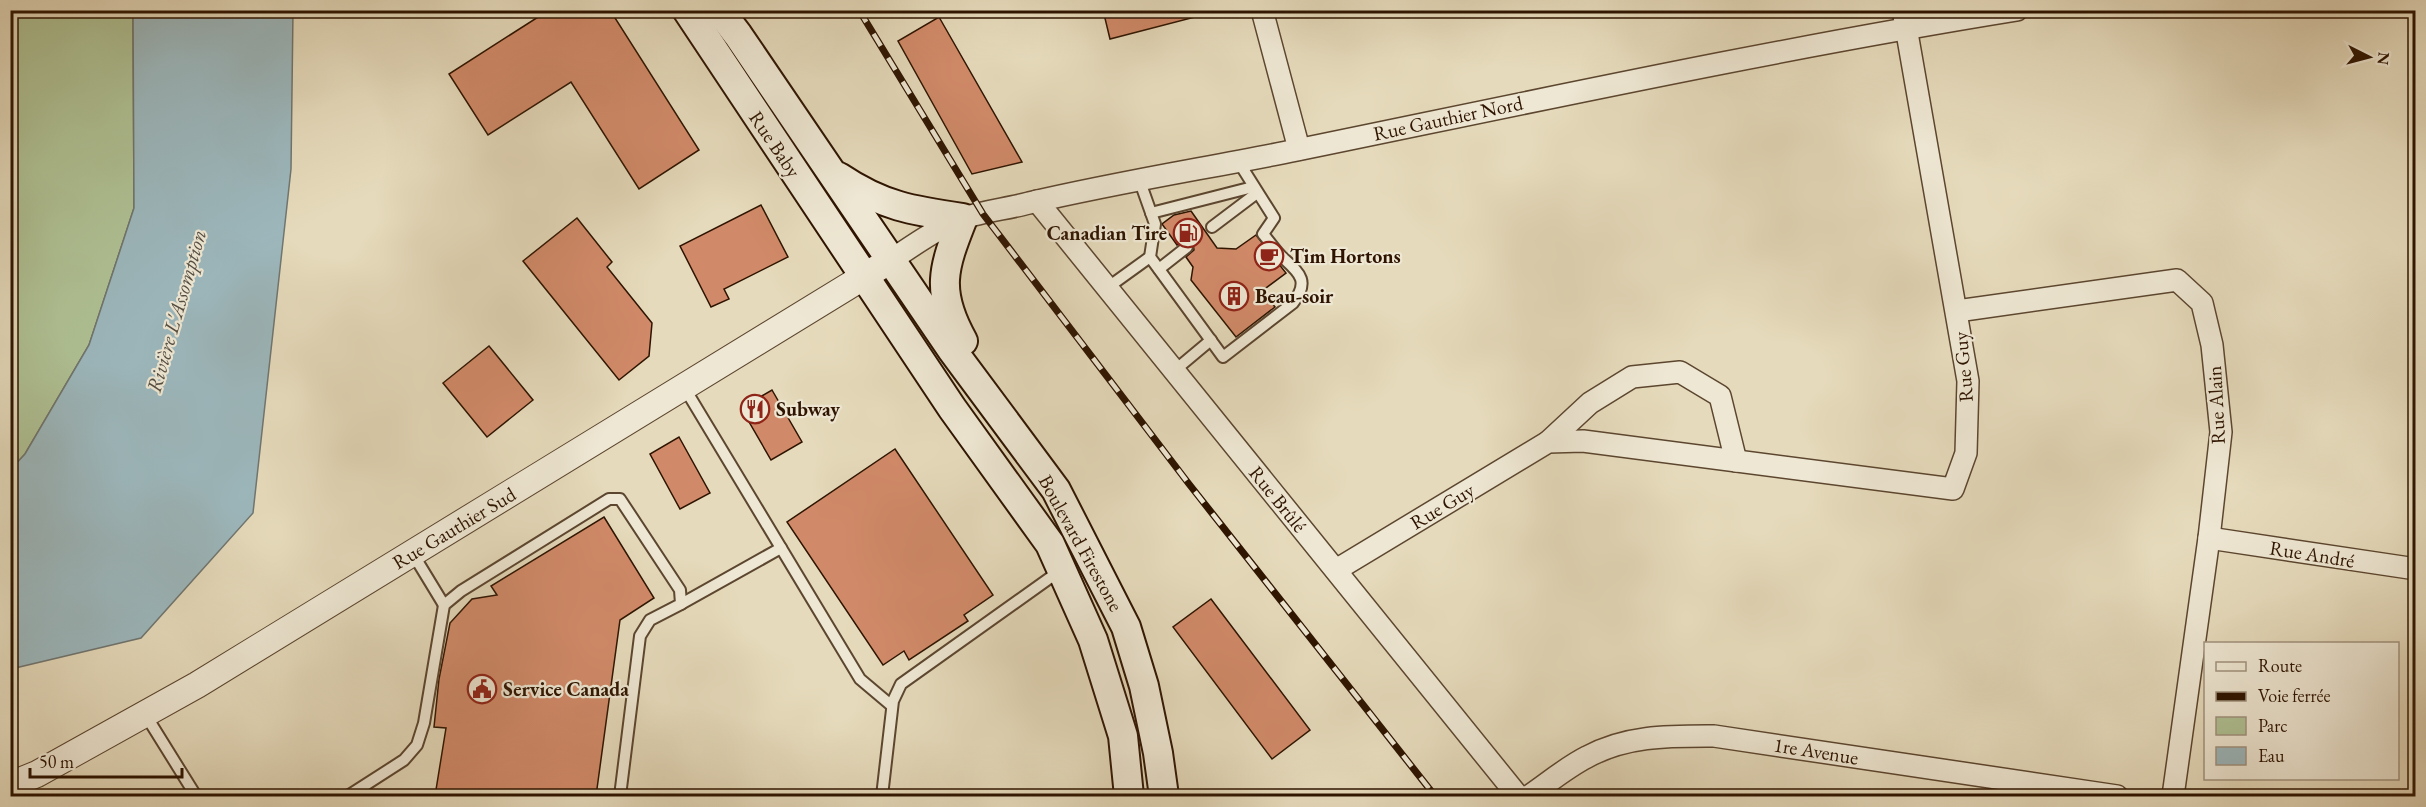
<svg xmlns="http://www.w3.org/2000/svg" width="2426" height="807" font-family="'EB Garamond',serif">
	<rect width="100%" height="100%" fill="#e5dabb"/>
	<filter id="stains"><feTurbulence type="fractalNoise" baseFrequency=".00333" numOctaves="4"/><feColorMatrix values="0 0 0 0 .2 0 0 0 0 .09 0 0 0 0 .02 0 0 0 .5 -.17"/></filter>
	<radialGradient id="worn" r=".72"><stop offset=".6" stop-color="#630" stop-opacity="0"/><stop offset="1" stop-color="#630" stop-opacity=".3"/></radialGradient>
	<path fill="#afc194" stroke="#6e6a4a" stroke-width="1.5" d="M11 11H133L134 208 89 345 25 454 11 469Z"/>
	<path fill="#9cb7bc" stroke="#707671" stroke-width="1.5" d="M133 11H293L291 169 253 513 141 638 11 669V469L25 454 89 345 134 208Z"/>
	<g fill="#d18a69" stroke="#2e1400" stroke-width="1.5">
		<path d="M549 10H610L699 150 639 189 571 82 488 135 449 74Z"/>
		<path d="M1103 10H1199V16L1110 39Z"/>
		<path d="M939 17 1022 162 972 174 898 41Z"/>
		<path d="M761 205 788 257 724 289 729 299 711 307 680 246Z"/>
		<path d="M1191 211 1217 248 1236 249 1256 235 1286 273 1262 291 1275 307 1236 337 1191 280 1193 267 1186 257 1194 250 1193 243 1187 240 1177 245 1162 224 1174 215Z"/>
		<path d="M577 218 612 262 607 267 652 323 649 356 619 380 523 261Z"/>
		<path d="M489 346 533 400 487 437 443 383Z"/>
		<path d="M772 390 802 442 771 460 741 408Z"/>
		<path d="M679 437 710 493 680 509 650 454Z"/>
		<path d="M895 449 993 595 964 615 968 621 909 660 904 651 883 665 787 522Z"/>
		<path d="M604 517 654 598 620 620 596 796H435L446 728 434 727 439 679 450 623 472 599 497 595 491 586Z"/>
		<path d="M1211 599 1310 730 1272 759 1173 627Z"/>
	</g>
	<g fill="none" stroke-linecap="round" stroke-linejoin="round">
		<g stroke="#5c462f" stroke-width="14">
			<g id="service">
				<path d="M1139 179 1155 224 1150 257 1223 357 1293 303C1311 280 1298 272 1281 256 1275 250 1269 241 1263 234L1274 218 1238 161"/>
				<path d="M1151 213 1253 187"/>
				<path d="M1212 227 1257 193"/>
				<path d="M1159 269 1187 247"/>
				<path d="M1107 288 1150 257"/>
				<path d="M1174 371 1211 340"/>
				<path d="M684 387 860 679 892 706"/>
				<path d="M413 554 444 605"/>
				<path d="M681 604 781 548"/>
				<path d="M145 714 196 796"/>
				<path d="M348 796 404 760 417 745 424 723 444 605 461 591 609 499H620L680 590 681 604 650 620 640 636 620 796"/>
				<path d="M882 796 893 701 901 684 1061 570"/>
			</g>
		</g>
		<g stroke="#5c462f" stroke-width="24">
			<g id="minor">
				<path d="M1262 10 1299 149"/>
				<path d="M1037 201 1518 796"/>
				<path d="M891 260C914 245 936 229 961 219 982 211 1007 209 1029 203 1118 182 1208 168 1297 150 1536 101 1775 49 2017 10"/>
				<path d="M1957 311 2177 280 2202 303 2212 345 2221 432 2209 538 2173 796"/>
				<path d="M1548 442 1590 403 1632 377 1680 372 1720 396 1736 461"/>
				<path d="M2209 538 2416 569"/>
				<path d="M1336 570 1548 442 1583 441 1953 489 1966 453 1968 381 1903 10"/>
				<path d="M1529 796C1548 783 1567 767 1587 757 1627 735 1670 736 1714 736L2117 796"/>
			</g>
		</g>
		<g stroke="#5c462f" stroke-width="28">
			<path id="tertiary" d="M10 785 37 774 197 685 891 260"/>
		</g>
		<g stroke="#2e1400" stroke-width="32">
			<g id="secondary">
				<path d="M687 10 952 408 1050 544 1093 640 1123 736 1129 796"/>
				<path d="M719 10 738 35 952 350 1056 490 1126 627 1144 686 1158 753 1164 796"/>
				<path d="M839 177C882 206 913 211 963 218 943 268 935 291 963 341"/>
			</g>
		</g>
		<use href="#service" stroke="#eee7d3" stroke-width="10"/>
		<use href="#minor" stroke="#eee7d3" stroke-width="21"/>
		<use href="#tertiary" stroke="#eee7d3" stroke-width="26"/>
		<use href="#secondary" stroke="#eee7d3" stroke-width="28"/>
		<g stroke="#2e1400" stroke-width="7">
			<path id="rail" d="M859 10 983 214 1189 484 1435 796"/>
		</g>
		<use href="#rail" stroke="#eee7d3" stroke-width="4.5" stroke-dasharray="14" stroke-linecap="butt"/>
	</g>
	<defs>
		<g id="fuel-ring" transform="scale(1.5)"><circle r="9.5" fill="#eee7d3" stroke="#8f2418" stroke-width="1.5"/><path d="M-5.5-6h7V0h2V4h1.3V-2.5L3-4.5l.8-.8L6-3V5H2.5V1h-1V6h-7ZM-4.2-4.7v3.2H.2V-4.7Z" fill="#8f2418"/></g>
		<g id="cafe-ring" transform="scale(1.5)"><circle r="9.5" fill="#eee7d3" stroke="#8f2418" stroke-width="1.5"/><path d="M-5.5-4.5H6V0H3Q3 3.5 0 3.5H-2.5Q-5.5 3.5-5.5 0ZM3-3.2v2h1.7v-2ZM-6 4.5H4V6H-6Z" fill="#8f2418"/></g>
		<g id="building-ring" transform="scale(1.5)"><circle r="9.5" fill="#eee7d3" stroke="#8f2418" stroke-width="1.5"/><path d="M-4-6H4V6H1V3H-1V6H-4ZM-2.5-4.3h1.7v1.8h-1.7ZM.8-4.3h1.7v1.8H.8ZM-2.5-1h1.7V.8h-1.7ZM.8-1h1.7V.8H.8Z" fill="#8f2418"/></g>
		<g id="restaurant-ring" transform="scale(1.5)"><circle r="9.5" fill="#eee7d3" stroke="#8f2418" stroke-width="1.5"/><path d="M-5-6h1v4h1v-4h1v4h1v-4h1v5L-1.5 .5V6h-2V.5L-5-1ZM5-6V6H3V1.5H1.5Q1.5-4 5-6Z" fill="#8f2418"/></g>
		<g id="civic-ring" transform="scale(1.5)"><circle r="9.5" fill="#eee7d3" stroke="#8f2418" stroke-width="1.5"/><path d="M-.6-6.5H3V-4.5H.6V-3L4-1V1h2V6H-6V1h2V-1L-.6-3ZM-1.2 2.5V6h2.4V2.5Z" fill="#8f2418"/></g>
	</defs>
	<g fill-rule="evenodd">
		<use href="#fuel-ring" x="1188" y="233"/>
		<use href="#cafe-ring" x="1269" y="256"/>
		<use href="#building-ring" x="1234" y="296"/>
		<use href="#restaurant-ring" x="755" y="409"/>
		<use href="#civic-ring" x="482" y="689"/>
	</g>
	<g text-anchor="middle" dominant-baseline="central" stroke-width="4.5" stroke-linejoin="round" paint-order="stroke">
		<g font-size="20" fill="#2e1400" stroke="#eee7d3">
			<text transform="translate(1448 118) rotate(-12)">Rue Gauthier Nord</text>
			<text transform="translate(775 144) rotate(56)">Rue Baby</text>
			<text transform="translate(1963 367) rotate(-95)">Rue Guy</text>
			<text transform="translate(2216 405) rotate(-93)">Rue Alain</text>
			<text transform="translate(1278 499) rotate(51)">Rue Brûlé</text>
			<text transform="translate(1442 506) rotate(-31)">Rue Guy</text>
			<text transform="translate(454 528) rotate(-31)">Rue Gauthier Sud</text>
			<text transform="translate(1081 543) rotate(61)">Boulevard Firestone</text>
			<text transform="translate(2312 554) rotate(9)">Rue André</text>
			<text transform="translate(1816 751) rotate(9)">1re Avenue</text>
		</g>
		<g font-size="20" font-weight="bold" fill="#2e1400" stroke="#eee7d3" text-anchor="start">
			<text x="1167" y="233" text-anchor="end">Canadian Tire</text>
			<text x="1290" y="256">Tim Hortons</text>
			<text x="1255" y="296">Beau-soir</text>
			<text x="776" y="409">Subway</text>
			<text x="503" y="689">Service Canada</text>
		</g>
		<g font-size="21" font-style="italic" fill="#544d42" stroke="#eee7d3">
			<text transform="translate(176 311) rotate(-74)">Rivière L'Assomption</text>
		</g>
	</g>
	<rect width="2426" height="807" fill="none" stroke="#e5dabb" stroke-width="36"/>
	<rect x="12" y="12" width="2402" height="783" fill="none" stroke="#2e1400" stroke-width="3"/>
	<rect x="18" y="18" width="2390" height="771" fill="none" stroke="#2e1400" stroke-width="1.5"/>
	<rect x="2204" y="642" width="195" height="138" fill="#eee7d3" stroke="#a1937f" stroke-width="1.5"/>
	<rect x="2216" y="662" width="30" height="9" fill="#eee7d3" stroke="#a1937f" stroke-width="1.5"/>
	<text x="2258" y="672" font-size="18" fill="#2e1400">Route</text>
	<rect x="2216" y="692" width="30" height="9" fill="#2e1400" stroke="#a1937f" stroke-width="1.5"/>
	<text x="2258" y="702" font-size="18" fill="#2e1400">Voie ferrée</text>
	<rect x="2216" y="717" width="30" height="18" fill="#afc194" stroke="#a1937f" stroke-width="1.5"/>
	<text x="2258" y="732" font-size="18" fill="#2e1400">Parc</text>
	<rect x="2216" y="747" width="30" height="18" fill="#9cb7bc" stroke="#a1937f" stroke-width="1.5"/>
	<text x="2258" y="762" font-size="18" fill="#2e1400">Eau</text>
	<g transform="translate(2369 57) rotate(96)" stroke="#eee7d3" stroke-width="4.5" paint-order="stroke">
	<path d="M0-4.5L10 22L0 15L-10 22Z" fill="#2e1400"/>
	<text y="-9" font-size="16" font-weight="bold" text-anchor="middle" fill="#2e1400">N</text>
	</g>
	<path d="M30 768v9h152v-9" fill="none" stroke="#2e1400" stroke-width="3"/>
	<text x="39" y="768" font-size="18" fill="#2e1400" stroke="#eee7d3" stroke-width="4.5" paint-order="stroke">50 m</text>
	<rect width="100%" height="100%" filter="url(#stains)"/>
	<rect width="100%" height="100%" fill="url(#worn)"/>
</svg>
